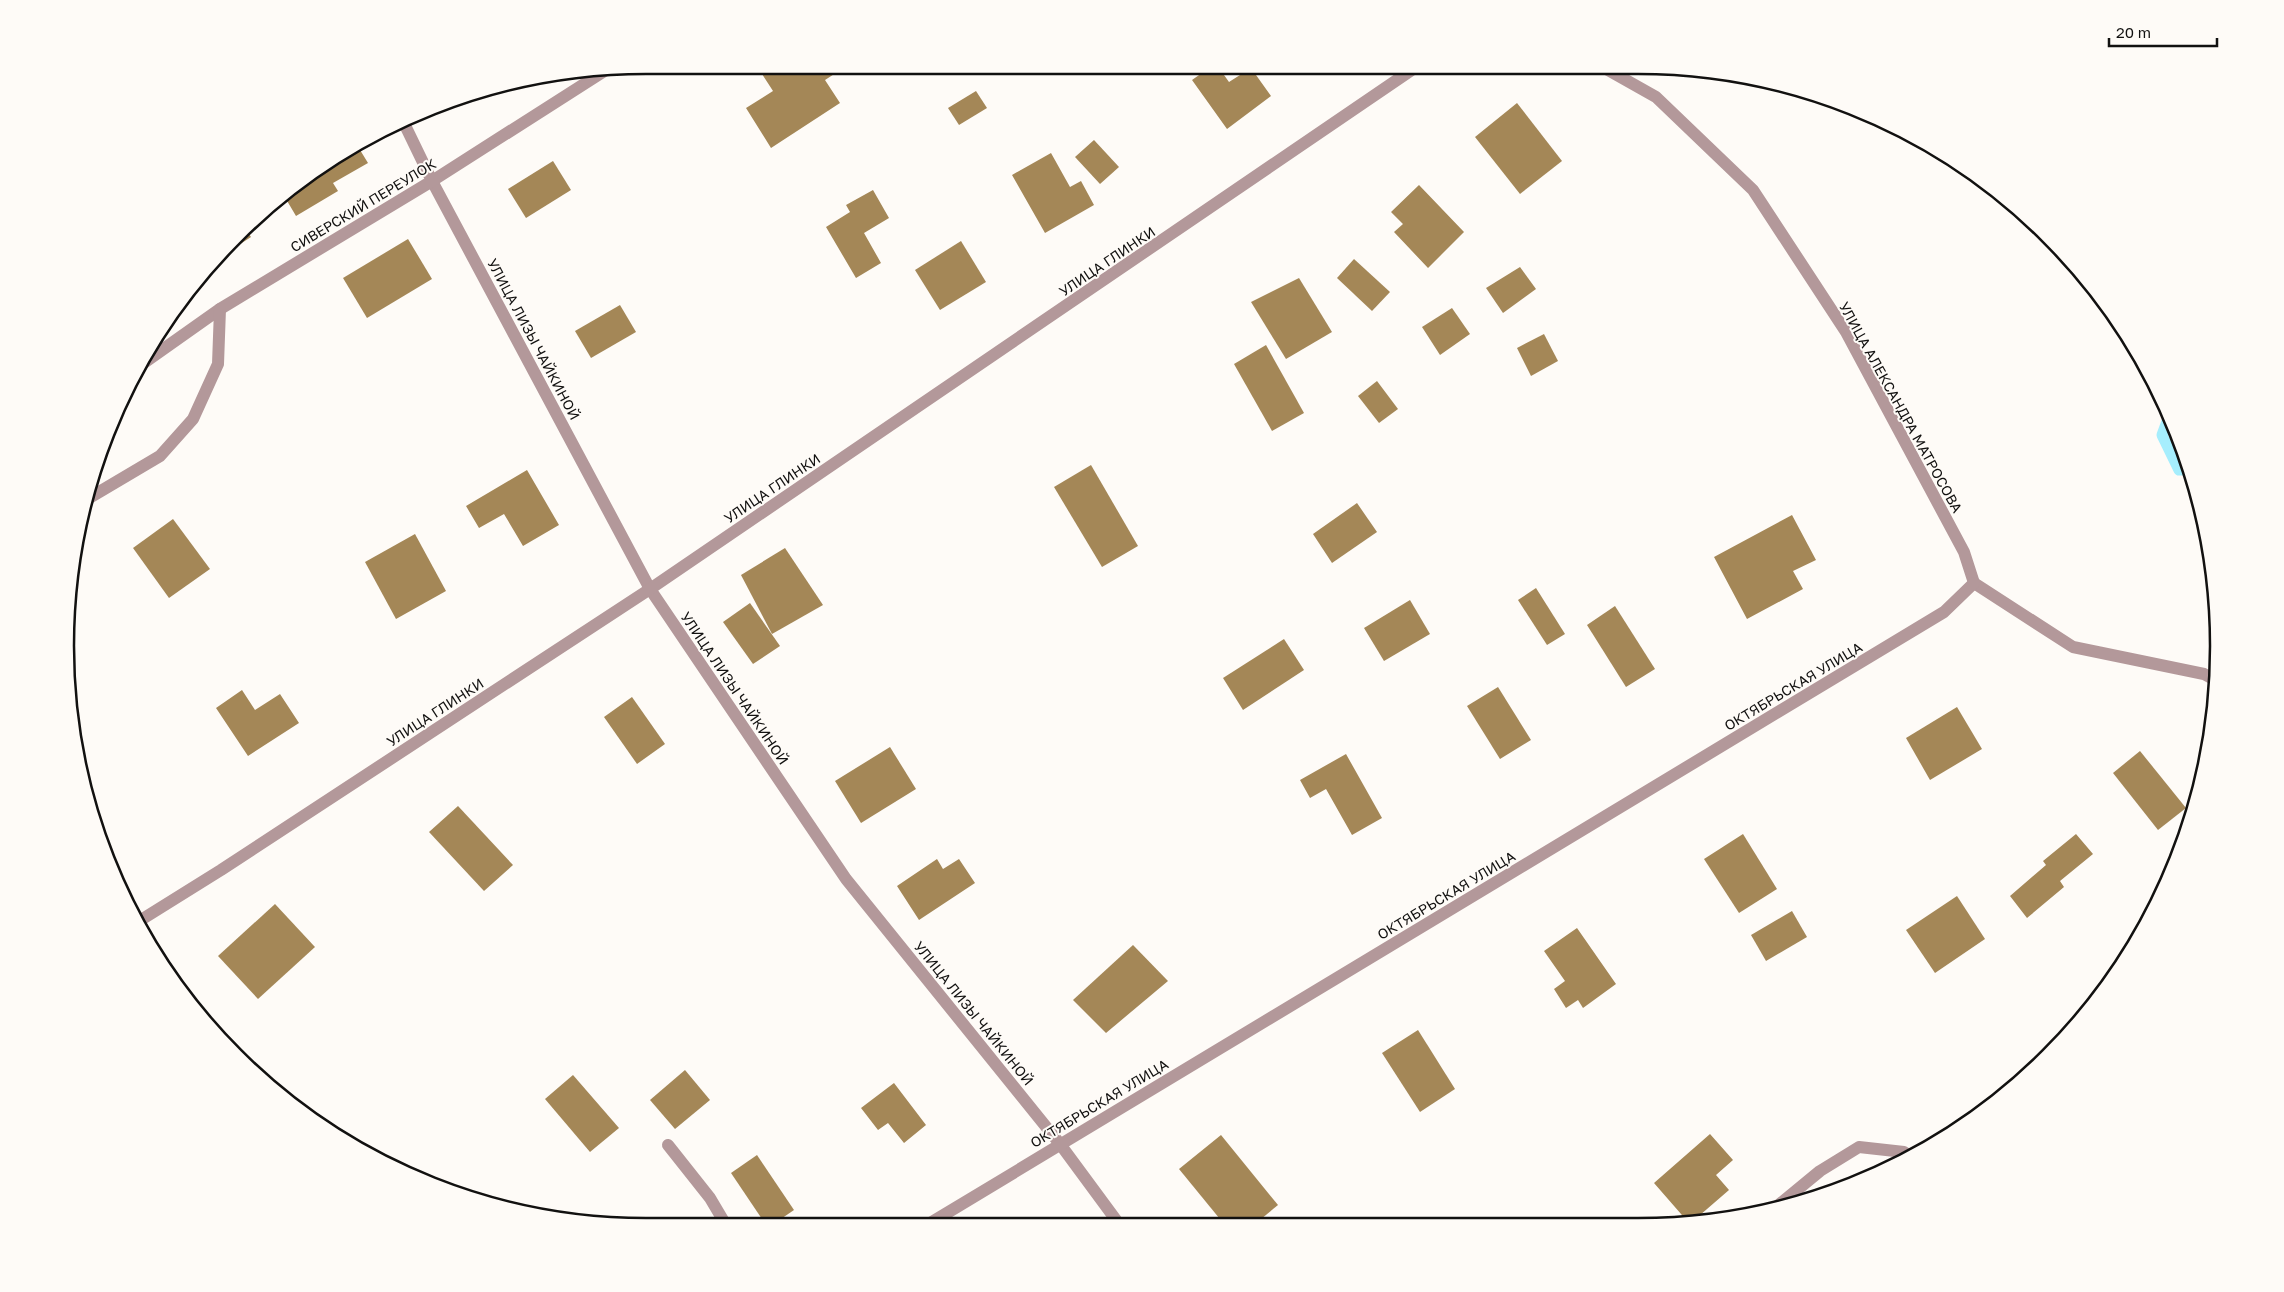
<svg xmlns="http://www.w3.org/2000/svg" width="2284" height="1292" font-family="'Golos Text',sans-serif">
	<rect width="100%" height="100%" fill="#fefbf7"/>
	<g fill="none" stroke-linecap="round" stroke-linejoin="round">
		<path stroke="#a6eefd" stroke-width="11" d="M2169 416 2162 435 2179 470H2190"/>
	</g>
	<g fill="#a48757">
		<path d="M1209 68H1219L1229 82 1251 68 1271 96 1227 129 1192 80Z"/>
		<path d="M769 69H842L825 80 840 103 771 148 746 108 773 91 762 74Z"/>
		<path d="M976 91 987 108 959 125 948 108Z"/>
		<path d="M1517 103 1562 161 1520 194 1475 137Z"/>
		<path d="M1094 140 1119 167 1100 184 1075 157Z"/>
		<path d="M357 145 368 163 333 183 338 191 296 216 283 194 293 185Z"/>
		<path d="M1051 153 1070 187 1081 181 1094 205 1045 233 1012 175Z"/>
		<path d="M553 161 571 190 526 218 508 189Z"/>
		<path d="M1419 185 1464 232 1428 268 1394 232 1403 224 1391 212Z"/>
		<path d="M873 190 889 218 864 233 881 263 856 278 826 227 850 212 846 205Z"/>
		<path d="M244 227 251 237 217 259 235 235Z"/>
		<path d="M408 239 432 279 367 318 343 278Z"/>
		<path d="M961 241 986 282 940 310 915 270Z"/>
		<path d="M1354 259 1390 292 1372 311 1337 278Z"/>
		<path d="M1520 267 1536 289 1503 313 1486 288Z"/>
		<path d="M1299 278 1332 332 1286 359 1251 302Z"/>
		<path d="M620 305 636 332 591 358 575 331Z"/>
		<path d="M1452 308 1470 334 1440 355 1422 327Z"/>
		<path d="M1544 334 1558 361 1531 376 1517 348Z"/>
		<path d="M1266 345 1304 413 1272 431 1234 364Z"/>
		<path d="M1377 381 1398 409 1379 423 1358 396Z"/>
		<path d="M1091 465 1138 546 1102 567 1054 487Z"/>
		<path d="M527 470 559 525 523 546 504 514 479 528 466 506Z"/>
		<path d="M1357 503 1377 532 1332 563 1313 534Z"/>
		<path d="M1792 515 1816 560 1793 571 1803 589 1747 619 1714 557Z"/>
		<path d="M173 519 210 569 169 598 133 548Z"/>
		<path d="M415 534 446 591 396 619 365 562Z"/>
		<path d="M785 548 823 605 772 634 741 575Z"/>
		<path d="M1536 588 1565 634 1547 645 1518 600Z"/>
		<path d="M1410 600 1430 634 1384 661 1364 628Z"/>
		<path d="M750 603 780 646 753 664 723 622Z"/>
		<path d="M1615 606 1655 669 1626 687 1587 625Z"/>
		<path d="M1284 639 1304 670 1243 710 1223 678Z"/>
		<path d="M1498 687 1531 740 1500 759 1467 706Z"/>
		<path d="M242 690 255 710 280 694 299 723 248 756 216 708Z"/>
		<path d="M632 697 665 744 637 764 604 717Z"/>
		<path d="M1957 707 1982 749 1930 780 1906 738Z"/>
		<path d="M890 747 916 789 861 823 835 781Z"/>
		<path d="M2140 751 2186 808 2158 830 2113 773Z"/>
		<path d="M1346 754 1382 818 1352 835 1326 789 1310 798 1300 780Z"/>
		<path d="M458 806 513 865 484 891 429 832Z"/>
		<path d="M1743 834 1777 889 1739 913 1704 859Z"/>
		<path d="M2076 834 2093 854 2060 881 2064 887 2027 918 2010 896 2046 865 2043 861Z"/>
		<path d="M937 859 943 869 959 859 975 883 919 920 897 886Z"/>
		<path d="M1957 896 1985 939 1935 973 1906 930Z"/>
		<path d="M275 904 315 947 258 999 218 956Z"/>
		<path d="M1792 911 1807 937 1766 961 1751 935Z"/>
		<path d="M1577 928 1616 984 1583 1008 1578 1000 1566 1008 1554 989 1565 981 1544 951Z"/>
		<path d="M1133 945 1168 981 1106 1033 1073 1000Z"/>
		<path d="M1418 1030 1455 1089 1420 1112 1382 1053Z"/>
		<path d="M685 1070 710 1100 675 1129 650 1100Z"/>
		<path d="M573 1075 619 1128 590 1152 545 1099Z"/>
		<path d="M894 1083 926 1125 904 1143 888 1123 878 1130 861 1108Z"/>
		<path d="M1710 1134 1733 1160 1716 1175 1729 1190 1692 1222H1688L1654 1183Z"/>
		<path d="M1221 1135 1278 1205 1255 1224H1224L1179 1169Z"/>
		<path d="M757 1155 794 1210 772 1225H766L731 1173Z"/>
	</g>
	<g fill="none" stroke-linecap="round" stroke-linejoin="round">
		<g stroke="#b3989a" stroke-width="12">
			<path d="M1601 66 1656 97 1753 190 1846 332 1964 552 1974 583"/>
			<path d="M402 119 432 181 650 589 846 879 1060 1144 1119 1224"/>
			<path d="M138 367 220 309 432 181 606 70"/>
			<path d="M84 501 160 456 193 419 218 364 220 309"/>
			<path d="M1974 583 2073 647 2204 674 2215 680"/>
			<path d="M136 923 221 870 650 589 1416 67"/>
			<path d="M668 1145 710 1198 726 1225"/>
			<path d="M1775 1208 1820 1171 1859 1147 1904 1152 1908 1155"/>
			<path d="M927 1225 1944 612 1974 583"/>
		</g>
	</g>
	<g text-anchor="middle" dominant-baseline="central" stroke-width="4" stroke-linejoin="round" paint-order="stroke">
		<g font-size="14" fill="#121110" stroke="#fefbf7">
			<text transform="translate(363 205) rotate(-31)">СИВЕРСКИЙ ПЕРЕУЛОК</text>
			<text transform="translate(1107 261) rotate(-34)">УЛИЦА ГЛИНКИ</text>
			<text transform="translate(534 339) rotate(62)">УЛИЦА ЛИЗЫ ЧАЙКИНОЙ</text>
			<text transform="translate(1901 407) rotate(61)">УЛИЦА АЛЕКСАНДРА МАТРОСОВА</text>
			<text transform="translate(772 488) rotate(-34)">УЛИЦА ГЛИНКИ</text>
			<text transform="translate(1793 686) rotate(-31)">ОКТЯБРЬСКАЯ УЛИЦА</text>
			<text transform="translate(735 688) rotate(56)">УЛИЦА ЛИЗЫ ЧАЙКИНОЙ</text>
			<text transform="translate(435 712) rotate(-33)">УЛИЦА ГЛИНКИ</text>
			<text transform="translate(1446 895) rotate(-31)">ОКТЯБРЬСКАЯ УЛИЦА</text>
			<text transform="translate(974 1013) rotate(51)">УЛИЦА ЛИЗЫ ЧАЙКИНОЙ</text>
			<text transform="translate(1099 1103) rotate(-31)">ОКТЯБРЬСКАЯ УЛИЦА</text>
		</g>
	</g>
	<path d="M0 0H2284V1292H0ZM646 74H1638A572 572 0 0 1 2210 646V646A572 572 0 0 1 1638 1218H646A572 572 0 0 1 74 646V646A572 572 0 0 1 646 74Z" fill="#fefbf7" fill-rule="evenodd"/>
	<path fill="none" stroke="#121110" stroke-width="2.5" d="M646 74H1638A572 572 0 0 1 2210 646V646A572 572 0 0 1 1638 1218H646A572 572 0 0 1 74 646V646A572 572 0 0 1 646 74Z"/>
	<path d="M2109 38v8h108v-8" fill="none" stroke="#121110" stroke-width="2.5"/>
	<text x="2116" y="38" font-size="15" fill="#121110" stroke="#fefbf7" stroke-width="4" paint-order="stroke">20 m</text>
</svg>
